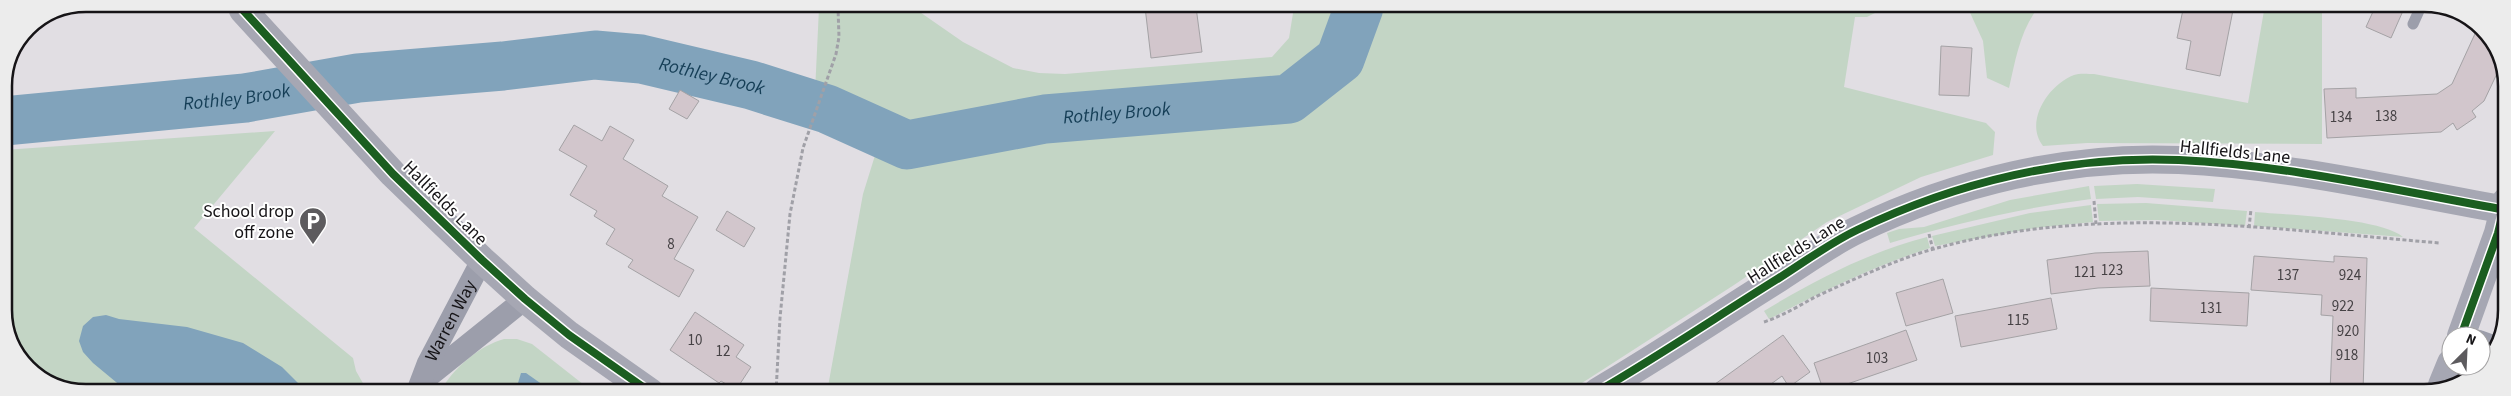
<svg xmlns="http://www.w3.org/2000/svg" width="2511" height="396" font-family="'Source Sans 3',sans-serif">
	<rect width="100%" height="100%" fill="#e1dee3"/>
	<g fill="#c3d5c5">
		<path d="M2040 5C2020 30 2016 58 2009 88L1987 78 1983 41 1967 6Z"/>
		<path d="M2265 5H2322V144L2087 143 2043 146C2024 122 2048 85 2074 75 2079 73 2088 74 2094 74L2248 103Z"/>
		<path d="M1885 6 1883 9 1867 17H1855L1844 87 1986 123 1995 132 1993 155 1921 177 1827 222 1734 285 1568 392H827L863 194 886 120 815 92 819 8H914L963 42 1013 68 1039 73 1065 74 1272 57 1289 38 1294 7Z"/>
		<path d="M275 131 194 228 353 358 356 371 368 392H76L32 371 7 330 4 150Z"/>
		<path d="M2137 184 2215 189 2213 202 2138 197 2096 199 2094 186Z"/>
		<path d="M2089 186 2091 199C2023 208 1956 223 1890 243L1887 233 1899 229 1924 227 2010 200Z"/>
		<path d="M2146 203 2247 211 2245 226 2158 220 2099 221 2097 204Z"/>
		<path d="M2091 205 2093 222 2035 228 1935 246 1932 236 2030 213Z"/>
		<path d="M2255 212C2288 215 2381 218 2403 237L2254 226Z"/>
		<path d="M1927 237 1930 248C1873 266 1822 292 1769 319L1764 311C1815 280 1869 252 1927 237Z"/>
		<path d="M504 339H517L532 344 593 392H440C453 368 479 346 504 339Z"/>
	</g>
	<g fill="#81a3bb">
		<path d="M106 315 119 319 187 327 243 343 282 367 307 392H128L93 363 83 352 79 341 83 326 93 317Z"/>
		<path d="M521 373H526L553 392H526L518 383Z"/>
	</g>
	<g fill="none" stroke-linecap="round" stroke-linejoin="round">
		<path stroke="#81a3bb" stroke-width="49" id="s1" d="M4 121 245 98 358 78 503 66 595 55 641 59 751 85 827 109 907 145 1045 119 1289 99 1340 59 1359 7"/>
	</g>
	<g fill="#d2c6cc" stroke="#a4a2a5">
		<path d="M2406 4 2391 38 2366 27 2376 5Z"/>
		<path d="M2184 5H2234L2220 76 2186 69 2191 41 2177 38Z"/>
		<path d="M1145 7H1196L1202 52 1151 58Z"/>
		<path d="M2479 25 2502 63 2484 101 2472 111 2476 117 2457 130 2453 123 2441 132 2327 138 2324 89 2356 88V98L2437 94 2452 84Z"/>
		<path d="M1941 46 1972 48 1969 96 1939 95Z"/>
		<path d="M680 90 699 101 687 119 669 109Z"/>
		<path d="M574 125 602 141 610 126 634 140 623 159 668 186 662 196 698 217 674 259 694 270 679 297 628 267 633 260 606 244 615 229 594 216 597 211 570 195 587 166 559 150Z"/>
		<path d="M727 211 755 228 744 247 716 230Z"/>
		<path d="M2148 251 2150 286 2098 288 2051 294 2047 260 2095 253Z"/>
		<path d="M2254 256 2334 262V256L2367 258 2363 392H2330L2333 316 2321 315 2322 295 2251 290Z"/>
		<path d="M1943 279 1953 313 1906 326 1896 293Z"/>
		<path d="M2151 288 2249 293 2247 326 2150 321Z"/>
		<path d="M2051 298 2057 329 1961 347 1955 316Z"/>
		<path d="M695 312 744 345 736 357 751 367 736 390 721 381 719 383 670 350Z"/>
		<path d="M1906 330 1917 360 1824 392 1814 363Z"/>
		<path d="M1783 335 1810 372 1789 387 1782 376 1760 392H1704Z"/>
	</g>
	<g fill="none" stroke-linecap="round" stroke-linejoin="round">
		<g stroke="#a0a0a7" stroke-width="3" stroke-dasharray="4 2.5" stroke-linecap="butt">
			<path d="M2094 201 2096 224"/>
			<path d="M2249 228 2251 209"/>
			<path d="M1929 234 1933 250"/>
			<path d="M1764 322C1782 316 1799 306 1815 297 1850 281 1884 265 1920 253 2089 201 2268 229 2440 243"/>
			<path d="M776 392 780 318 790 214 803 148 836 54 839 37 838 8"/>
		</g>
		<g stroke="#9c9eab" stroke-width="11">
			<path d="M2413 24 2422 4"/>
			<path d="M2463 330 2480 336"/>
			<path d="M2481 336 2495 341"/>
		</g>
		<g stroke="#9c9eab" stroke-width="22">
			<path d="M424 380 525 299"/>
			<path id="s2" d="M417 392 428 363 482 260"/>
		</g>
		<g stroke="#a6a7b3" stroke-width="28">
			<path d="M243 10 393 174 482 260 525 299 569 335 650 392"/>
			<path d="M2461 336 2498 233 2506 201"/>
			<path d="M2442 385 2451 363"/>
			<path d="M1597 392C1659 356 1718 316 1779 278 1804 262 1830 243 1857 230 1956 182 2069 155 2179 160 2289 165 2398 191 2506 210"/>
		</g>
		<g stroke="#fff" stroke-width="11">
			<g id="cycleway">
				<path d="M243 10 393 174 482 260 525 299 569 335 650 392"/>
				<path d="M2461 336 2498 233 2506 201"/>
				<path d="M1597 392C1659 356 1718 316 1779 278 1804 262 1830 243 1857 230 1956 182 2069 155 2179 160 2289 165 2398 191 2506 210"/>
			</g>
		</g>
		<use href="#cycleway" stroke="#1b5e20" stroke-width="8"/>
	</g>
	<defs>
		<g id="parking-pin" transform="scale(1.4375)"><path d="M0 17L-7.5 6A9.5 9.5 0 1 1 7.5 6Z" fill="#5d5b5e" stroke="#fff"/><path d="M-3.5-5.5H1a3.5 3.5 0 0 1 0 7H-1V5.5H-3.5ZM-1-3.4V-.6H.8a1.4 1.4 0 0 0 0-2.8Z" fill="#fff"/></g>
	</defs>
	<g fill-rule="evenodd">
		<use href="#parking-pin" x="313" y="221"/>
	</g>
	<g text-anchor="middle" dominant-baseline="central" stroke-width="4" stroke-linejoin="round" paint-order="stroke">
		<g font-size="15" fill="#464245">
			<text x="2386" y="116">138</text>
			<text x="2341" y="117">134</text>
			<text x="671" y="244">8</text>
			<text x="2112" y="270">123</text>
			<text x="2085" y="272">121</text>
			<text x="2288" y="275">137</text>
			<text x="2350" y="275">924</text>
			<text x="2343" y="306">922</text>
			<text x="2211" y="308">131</text>
			<text x="2018" y="320">115</text>
			<text x="2348" y="331">920</text>
			<text x="695" y="340">10</text>
			<text x="723" y="351">12</text>
			<text x="2347" y="355">918</text>
			<text x="1877" y="358">103</text>
		</g>
		<g font-size="18" fill="#161417" stroke="#fff">
			<text transform="translate(2235 152) rotate(6)">Hallfields Lane</text>
			<text transform="translate(445 203) rotate(45)">Hallfields Lane</text>
			<text transform="translate(1796 250) rotate(-32)">Hallfields Lane</text>
			<text stroke="none"><textPath href="#s2" startOffset="79">Warren Way</textPath></text>
		</g>
		<g font-size="18" fill="#161417" stroke="#fff" text-anchor="end">
			<text x="294" y="211">School drop<tspan x="294" dy="21">off zone</tspan></text>
		</g>
		<g font-size="19" font-style="italic" fill="#153e56" stroke="#fff">
			<text stroke="none"><textPath href="#s1" startOffset="714">Rothley Brook</textPath></text>
			<text stroke="none"><textPath href="#s1" startOffset="234">Rothley Brook</textPath></text>
			<text stroke="none"><textPath href="#s1" startOffset="1134">Rothley Brook</textPath></text>
		</g>
	</g>
	<path d="M0 0H2511V396H0ZM86 12H2424A74 74 0 0 1 2498 86V310A74 74 0 0 1 2424 384H86A74 74 0 0 1 12 310V86A74 74 0 0 1 86 12Z" fill="#ececec" fill-rule="evenodd"/>
	<path fill="none" stroke="#161417" stroke-width="2.5" d="M86 12H2424A74 74 0 0 1 2498 86V310A74 74 0 0 1 2424 384H86A74 74 0 0 1 12 310V86A74 74 0 0 1 86 12Z"/>
	<g transform="translate(2466 351) rotate(24)"><circle r="24" fill="#ffffff" stroke="#a2a1a2"/>
	<path d="M0-4L9 19L0 12L-9 19Z" fill="#5d5b5e"/>
	<text y="-8" font-size="14" font-weight="bold" text-anchor="middle" fill="#161417">N</text>
	</g>
</svg>
